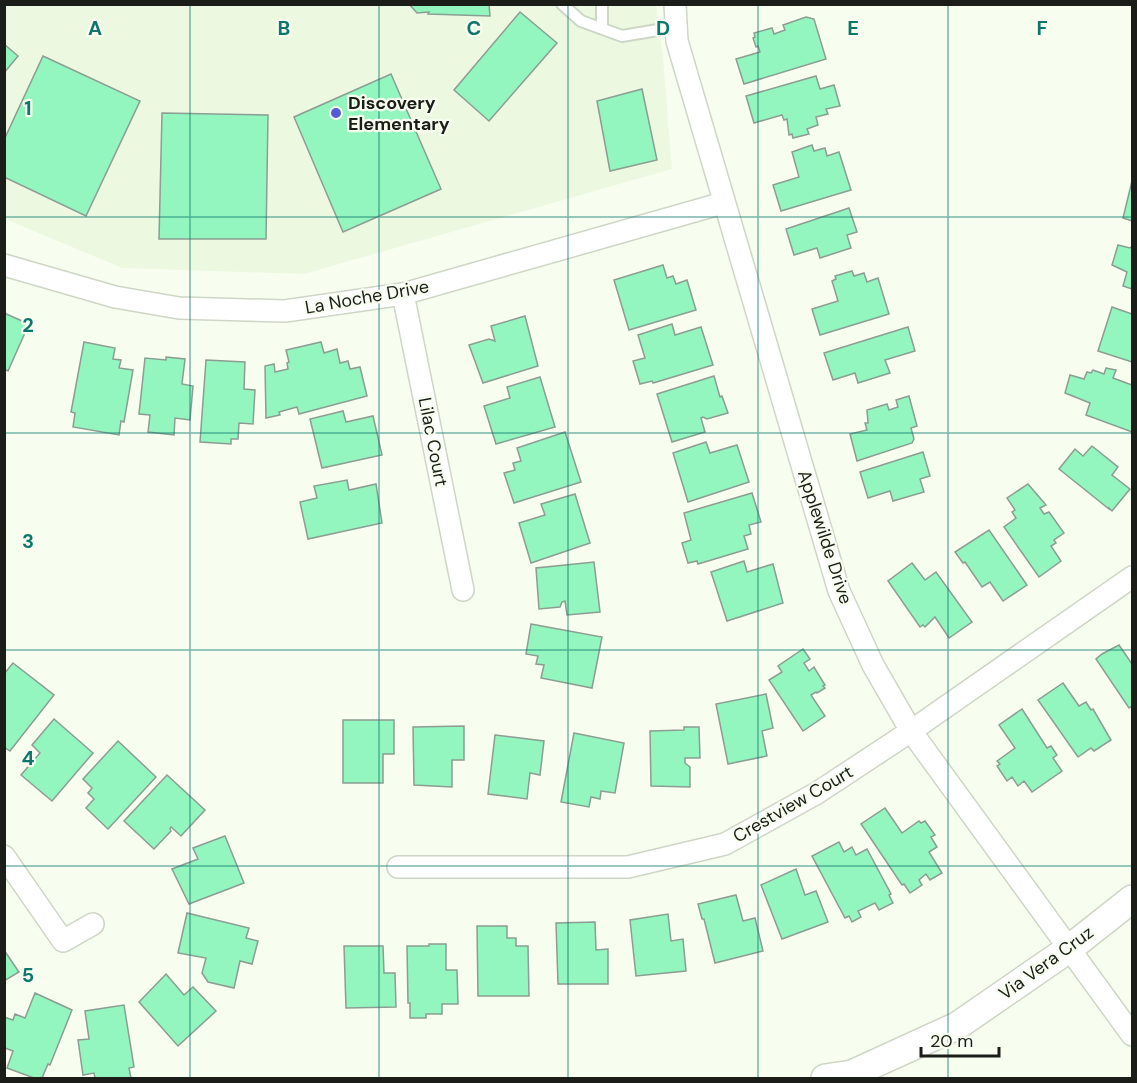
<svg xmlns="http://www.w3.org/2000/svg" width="1137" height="1083" font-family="'DM Sans',sans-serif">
	<rect width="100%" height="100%" fill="#f7fef0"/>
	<path fill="#ecf9e0" d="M4 5H656L663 57 672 169 304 274 122 268 5 219Z"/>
	<g fill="#92f6be" stroke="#8c9d93" stroke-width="1.5">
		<path d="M409 4H489L490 16 428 14 429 12 417 13Z"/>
		<path d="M520 12 557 43 489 121 454 90Z"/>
		<path d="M806 17 814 19 826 59 744 84 736 59 760 52 758 46 756 47 753 38 755 37 754 33 772 28 774 34 785 30 783 25Z"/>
		<path d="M4 44 18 56 4 73Z"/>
		<path d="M43 56 140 101 86 216 4 177V140Z"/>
		<path d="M391 74 441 189 343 232 294 117Z"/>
		<path d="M816 76 820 89 834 85 840 106 826 109 828 114 816 117 818 125 807 129 809 134 793 138 792 134 789 135 787 119 784 120 782 115 754 123 746 96Z"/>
		<path d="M642 89 657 160 610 171 597 101Z"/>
		<path d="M162 113 268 115 266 239H159Z"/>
		<path d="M812 145 814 151 825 148 827 156 839 152 851 190 781 211 773 185 799 177 792 152Z"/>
		<path d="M1132 181V221L1123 218Z"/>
		<path d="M849 208 857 232 847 235 851 248 820 258 817 248 794 255 786 229Z"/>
		<path d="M1118 245 1130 248 1132 246V289L1123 286 1127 272 1112 265Z"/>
		<path d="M663 265 667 278 673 276 676 284 687 280 696 310 629 330 614 280Z"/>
		<path d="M852 271 854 276 864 273 867 282 878 278 889 314 820 335 812 309 838 301 832 281 836 279 835 276Z"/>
		<path d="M1112 307 1132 314V362L1098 351Z"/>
		<path d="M4 313 29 324 8 371 4 369Z"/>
		<path d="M525 316 538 366 483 383 469 345 489 339 495 341 491 326Z"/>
		<path d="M672 324 675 335 701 327 713 365 653 383 652 381 640 384 633 361 645 358 638 335Z"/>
		<path d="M908 327 915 351 885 360 890 373 858 383 855 373 833 380 824 353Z"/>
		<path d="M84 342 115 348 113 359 121 360 119 368 133 370 124 422 121 421 119 435 73 427 75 413 71 412Z"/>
		<path d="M321 342 324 353 337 349 340 363 348 361 350 369 360 367 367 396 299 414 297 407 279 412 280 415 266 418 265 366 274 364 275 372 288 369 287 363 289 362 286 350Z"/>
		<path d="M166 357 185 359 182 384 193 386 190 420 175 418 174 435 148 432 150 415 139 414 145 358 166 360Z"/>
		<path d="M206 360 245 362 244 389 255 390 253 424 239 423 238 439H231V444L200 442Z"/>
		<path d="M1106 368 1116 370 1113 378 1132 385V432L1086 415 1090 403 1065 393 1070 375 1084 379 1087 372 1091 373 1093 370 1104 374Z"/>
		<path d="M714 376 720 397 722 396 728 413 707 419 703 417 701 418 705 432 672 442 657 394Z"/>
		<path d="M540 377 555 427 496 444 484 406 510 398 507 387Z"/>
		<path d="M909 396 917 426 911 428 914 439 912 443 857 461 850 434 867 430 865 423H868L867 410 887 404 889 410 898 407 896 400Z"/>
		<path d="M343 411 346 422 373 416 382 455 322 468 310 419Z"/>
		<path d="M565 432 581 482 514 503 504 473 515 470 513 463 521 461 517 448Z"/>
		<path d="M706 442 710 453 737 445 749 482 688 502 673 453Z"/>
		<path d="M1092 446 1118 467 1112 475 1130 489 1112 511 1109 508V509L1059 469 1075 449 1083 456Z"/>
		<path d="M923 452 930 476 920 479 924 492 893 501 890 491 868 498 860 472Z"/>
		<path d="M347 480 349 490 376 484 382 523 308 539 300 502 317 498 314 486Z"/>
		<path d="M1028 484 1046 505 1040 508 1044 514 1049 512 1064 533 1054 540 1056 543 1051 546 1061 561 1039 577 1004 527 1016 518 1012 512 1015 510 1007 498Z"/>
		<path d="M752 493 761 522 749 525 751 534 744 536 748 549 698 564 697 561 688 563 682 543 691 540 684 513Z"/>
		<path d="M575 494 590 543 531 563 519 523 545 515 541 504Z"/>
		<path d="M989 530 1027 585 1003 601 990 582 982 587 965 562 963 563 955 552Z"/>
		<path d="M744 561 747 572 773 564 783 603 727 621 711 572Z"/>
		<path d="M594 562 600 612 567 615 565 601 562 602 560 607 539 609 536 568Z"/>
		<path d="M912 563 925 580 936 572 972 622 949 638 935 617 925 627 923 625 920 627 888 581Z"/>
		<path d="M531 624 602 637 592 688 541 678 544 665 536 664 538 656 526 654Z"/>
		<path d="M1119 645 1132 664V706L1129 708 1096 659 1102 654Z"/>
		<path d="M803 649 810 659 804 663 809 671 814 667 825 685 823 686 825 688 817 693 816 692 811 695 825 716 803 731 769 680 782 672 778 666Z"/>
		<path d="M13 663 54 695 10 751 4 747V674Z"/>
		<path d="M1063 683 1079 706 1086 702 1091 710 1093 709 1111 740 1094 751 1091 748 1078 757 1038 700Z"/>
		<path d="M766 694 773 728 762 731 767 756 728 764 716 704Z"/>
		<path d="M1022 709 1047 748 1051 746 1057 755 1053 758 1062 771 1032 792 1024 781 1018 786 1012 777 1007 781 997 766 1000 764 997 761 1015 748 999 725Z"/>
		<path d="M54 719 93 753 52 801 21 775 40 753 32 745Z"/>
		<path d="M343 720H394V754H383V783H343Z"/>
		<path d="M464 726V760H452V787L414 785 413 727Z"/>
		<path d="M684 727H699L700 758H685V763L690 767V787L651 786 650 731 684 730Z"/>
		<path d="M574 733 624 743 615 793 601 791 600 799 591 797 589 807 561 802Z"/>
		<path d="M495 735 544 741 540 775 530 773 527 799 488 794Z"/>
		<path d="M118 741 156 777 108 829 86 808 94 799 88 793 92 788 83 779Z"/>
		<path d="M167 775 205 810 181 836 171 827 170 829 171 831 154 849 124 821Z"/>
		<path d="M885 808 902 833 919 821 921 823 925 821 935 835 931 837 937 847 929 852 942 873 930 880 926 874 919 880 922 885 910 893 904 884 902 885 861 824Z"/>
		<path d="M225 836 244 883 189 904 172 869 198 859 193 848Z"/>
		<path d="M839 842 844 852 852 847 856 855 867 849 891 894 889 895 893 903 879 910 875 903 858 911 861 917 852 922 849 916 845 918 812 856Z"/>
		<path d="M796 869 805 895 816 891 828 922 782 939 761 885Z"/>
		<path d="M736 895 743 921 755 918 763 951 715 963 704 919H702L698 904Z"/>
		<path d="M187 913 249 928 246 938 258 941 252 964 240 961 234 988 208 982 202 973 206 958 178 953Z"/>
		<path d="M668 914 671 941 683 939 686 971 636 976 630 920Z"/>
		<path d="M595 922 596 950 608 949V984H558L556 923Z"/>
		<path d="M477 926H507V938H516V946H528L529 996H478Z"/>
		<path d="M429 944H446V970H457L458 1004H442V1014H426V1018H410V1003H408L407 946H429Z"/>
		<path d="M344 946H383L384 973H395L396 1007 346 1008Z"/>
		<path d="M4 950 19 972 4 981Z"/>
		<path d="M166 974 184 995 193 987 216 1011 178 1046 139 1002Z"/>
		<path d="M35 993 72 1010 50 1065 48 1064 42 1078H34L7 1068 13 1051 5 1048 4 1050V1017L13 1020 15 1014 25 1018Z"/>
		<path d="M124 1005 134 1067 129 1068 131 1078H95L94 1073 83 1075 78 1040 89 1039 85 1011Z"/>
	</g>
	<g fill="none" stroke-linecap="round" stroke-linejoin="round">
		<g stroke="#ced7c6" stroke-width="14">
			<g id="service">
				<path d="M562 4 581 21 622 36 676 27"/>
				<path d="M602 28V4"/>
			</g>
		</g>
		<g stroke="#ced7c6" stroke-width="24">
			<g id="minor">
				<path d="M675 4 677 41 839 591 873 665 911 731 1132 1035"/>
				<path d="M4 265 115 297 179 308 285 311 403 294 723 203"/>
				<path d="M403 294 463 590"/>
				<path d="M4 856 63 941 93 924"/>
				<path d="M398 867H628L725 844 817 793 911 731 1132 577"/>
			</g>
		</g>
		<g stroke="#ced7c6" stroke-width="30">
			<path id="tertiary" d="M825 1078 852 1074 957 1026 1070 948 1132 899"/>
		</g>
		<use href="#service" stroke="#fff" stroke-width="10"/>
		<use href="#minor" stroke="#fff" stroke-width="21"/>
		<use href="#tertiary" stroke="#fff" stroke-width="27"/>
	</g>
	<path fill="none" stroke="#0f766e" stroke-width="1.5" stroke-opacity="0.55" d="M190 4V1078M379 4V1078M568 4V1078M758 4V1078M948 4V1078M4 217H1132M4 433H1132M4 650H1132M4 866H1132"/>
	<circle fill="#565dd4" stroke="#f7fef0" stroke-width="2" cx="336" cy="113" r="6"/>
	<g text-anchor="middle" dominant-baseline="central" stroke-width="4.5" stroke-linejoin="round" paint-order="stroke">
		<g font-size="18" font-weight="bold" fill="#1b1e18" stroke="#f7fef0" text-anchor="start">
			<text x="348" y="103">Discovery<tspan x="348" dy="21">Elementary</tspan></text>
		</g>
		<g font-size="18" fill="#1b1e18" stroke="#f7fef0">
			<text transform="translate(367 297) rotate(-10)">La Noche Drive</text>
			<text transform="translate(433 442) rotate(79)">Lilac Court</text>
			<text transform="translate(825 537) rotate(72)">Applewilde Drive</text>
			<text transform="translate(793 804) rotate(-30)">Crestview Court</text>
			<text transform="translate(1046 963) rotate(-36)">Via Vera Cruz</text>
		</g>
	</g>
	<g font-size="20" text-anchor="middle" font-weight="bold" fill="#0f766e" stroke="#f7fef0" stroke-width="4.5" stroke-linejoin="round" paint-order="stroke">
		<text x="95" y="35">A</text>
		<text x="284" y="35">B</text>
		<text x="474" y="35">C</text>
		<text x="663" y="35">D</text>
		<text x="853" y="35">E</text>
		<text x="1042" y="35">F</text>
		<text x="28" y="115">1</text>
		<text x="28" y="332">2</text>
		<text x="28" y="548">3</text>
		<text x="28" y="765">4</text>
		<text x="28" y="982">5</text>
	</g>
	<rect width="1137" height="1083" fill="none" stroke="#1b1e18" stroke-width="12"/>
	<path d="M921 1047v9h78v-9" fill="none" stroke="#1b1e18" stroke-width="3"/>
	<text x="930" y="1047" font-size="18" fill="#1b1e18" stroke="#f7fef0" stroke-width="4.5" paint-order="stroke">20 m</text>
</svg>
